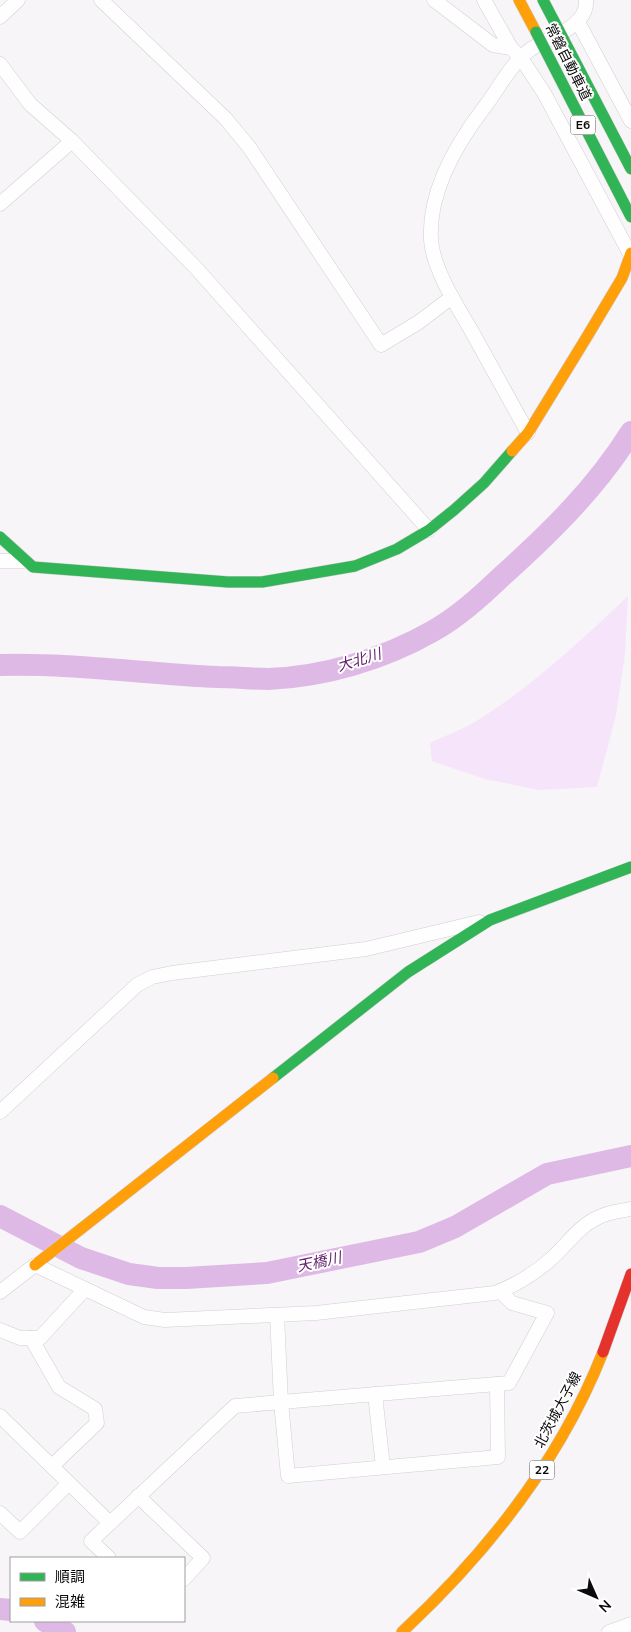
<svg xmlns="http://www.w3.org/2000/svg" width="631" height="1632" font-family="'Nunito Sans','Noto Sans JP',sans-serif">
	<rect width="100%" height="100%" fill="#f7f5f8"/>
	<path fill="#f6e4fa" d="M628 596 625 653 616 715 597 787 539 790 485 779 432 761 430 743C444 736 461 730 475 722 531 687 580 642 628 596Z"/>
	<g fill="#dfb9e6">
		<path d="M631 425V438L598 486 594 481Z"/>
		<path d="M631 1152V1159L548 1178 546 1170Z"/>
	</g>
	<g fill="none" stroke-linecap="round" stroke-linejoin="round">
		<g stroke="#dfb9e6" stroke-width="22">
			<path d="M0 665C73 663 145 674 218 677 235 677 251 679 268 679 324 677 384 659 433 631 458 617 480 597 501 577 550 533 596 488 631 432"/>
			<path d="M0 1216 81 1258 129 1274 158 1278H186L267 1273 419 1242 455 1227 547 1174 631 1156"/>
			<path d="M0 1609 11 1610"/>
			<path d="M45 1621 65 1632"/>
		</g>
		<g stroke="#d0cfd1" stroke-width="15">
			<g id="street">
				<path d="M101 0 225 118 249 147 381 345 419 322 452 297"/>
				<path d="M434 0 493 45 511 48"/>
				<path d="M484 0 511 48 521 58 544 93 630 254"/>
				<path d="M0 17 18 0"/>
				<path d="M578 22 631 121"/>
				<path d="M0 64 30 104 72 141 196 268 429 530"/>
				<path d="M0 204 72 141"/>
				<path d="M528 433C509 399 490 365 471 330 457 306 433 269 431 240 428 193 455 146 483 109 499 89 513 58 536 46 554 36 588 25 586 0"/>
				<path d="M0 561H23"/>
				<path d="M0 1112 137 985 152 977 172 973 366 949 479 922"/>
				<path d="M0 1292 35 1265 144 1317 165 1320 316 1313 495 1293C516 1285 534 1274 551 1259 567 1245 578 1227 597 1218 607 1212 620 1211 631 1209"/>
				<path d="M277 1315 281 1402 509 1383 547 1313 512 1303 500 1291"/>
				<path d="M0 1330 20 1338H40L85 1289"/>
				<path d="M31 1338 59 1387 95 1409 97 1423 52 1466"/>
				<path d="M375 1394 383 1467"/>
				<path d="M0 1416 110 1523"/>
				<path d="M138 1496 203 1558 184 1579"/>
				<path d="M0 1513 20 1532 69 1483"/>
				<path d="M109 1558 91 1541 235 1406 281 1402 288 1476 498 1457 497 1384"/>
				<path d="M609 1632 631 1624"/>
			</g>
		</g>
		<g stroke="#d0cfd1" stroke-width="12">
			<g id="fast">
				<path d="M543 0 554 21"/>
				<path d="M0 537 33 567 228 582H262L355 566 397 549 429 530 454 510 484 483 512 451"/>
				<path d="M273 1078 408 972 490 920 631 867"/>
			</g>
		</g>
		<g stroke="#d0cfd1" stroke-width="12">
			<g id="slow">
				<path d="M519 0 536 32"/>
				<path d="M512 451 528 433 588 335 622 278 631 253"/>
				<path d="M35 1265 273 1078"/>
				<path d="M402 1632C487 1553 560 1461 603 1352"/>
			</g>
		</g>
		<g stroke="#d0cfd1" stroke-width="12">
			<path id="jam" d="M603 1352 631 1274"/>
		</g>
		<use href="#street" stroke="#fefefe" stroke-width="14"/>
		<use href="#fast" stroke="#30b455" stroke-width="11"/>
		<use href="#slow" stroke="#ff9f0a" stroke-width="11"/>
		<use href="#jam" stroke="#e5322d" stroke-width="11"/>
		<g stroke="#d0cfd1" stroke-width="12" stroke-linecap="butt">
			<g id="fast-bridge">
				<path d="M554 21 631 169"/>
				<path d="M536 32 631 217"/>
			</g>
		</g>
		<use href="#fast-bridge" stroke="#30b455" stroke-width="11"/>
	</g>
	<g text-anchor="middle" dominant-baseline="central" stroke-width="4" stroke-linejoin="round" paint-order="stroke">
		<g fill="#fff" stroke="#555455" stroke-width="1">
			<rect x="570.5" y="115.5" width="25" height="19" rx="4"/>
			<rect x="529.5" y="1460.5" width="25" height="19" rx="4"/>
		</g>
		<g font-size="12" font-weight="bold" fill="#0c0b0c">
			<text x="583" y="125">E6</text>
			<text x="542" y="1470">22</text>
		</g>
		<g font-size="14" fill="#0c0b0c" stroke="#fff">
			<text transform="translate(568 62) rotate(63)">常磐自動車道</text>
			<text transform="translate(558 1410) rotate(-62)">北茨城大子線</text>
		</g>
		<g font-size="15" font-style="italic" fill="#652570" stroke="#fff">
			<text transform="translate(359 660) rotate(-17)">大北川</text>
			<text transform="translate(319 1262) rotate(-12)">天橋川</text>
		</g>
	</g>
	<rect x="10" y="1557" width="175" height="65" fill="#ffffff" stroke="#9e9d9e"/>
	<rect x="20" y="1573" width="25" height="8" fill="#30b455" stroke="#9e9d9e"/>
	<text x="55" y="1582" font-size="15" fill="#0c0b0c">順調</text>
	<rect x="20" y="1598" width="25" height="8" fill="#ff9f0a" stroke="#9e9d9e"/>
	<text x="55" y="1607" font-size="15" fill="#0c0b0c">混雑</text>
	<g transform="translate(596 1597) rotate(135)" stroke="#ffffff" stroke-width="4" paint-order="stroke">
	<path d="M0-4L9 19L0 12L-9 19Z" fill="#0c0b0c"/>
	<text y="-8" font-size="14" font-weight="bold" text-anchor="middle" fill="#0c0b0c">N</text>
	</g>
</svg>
